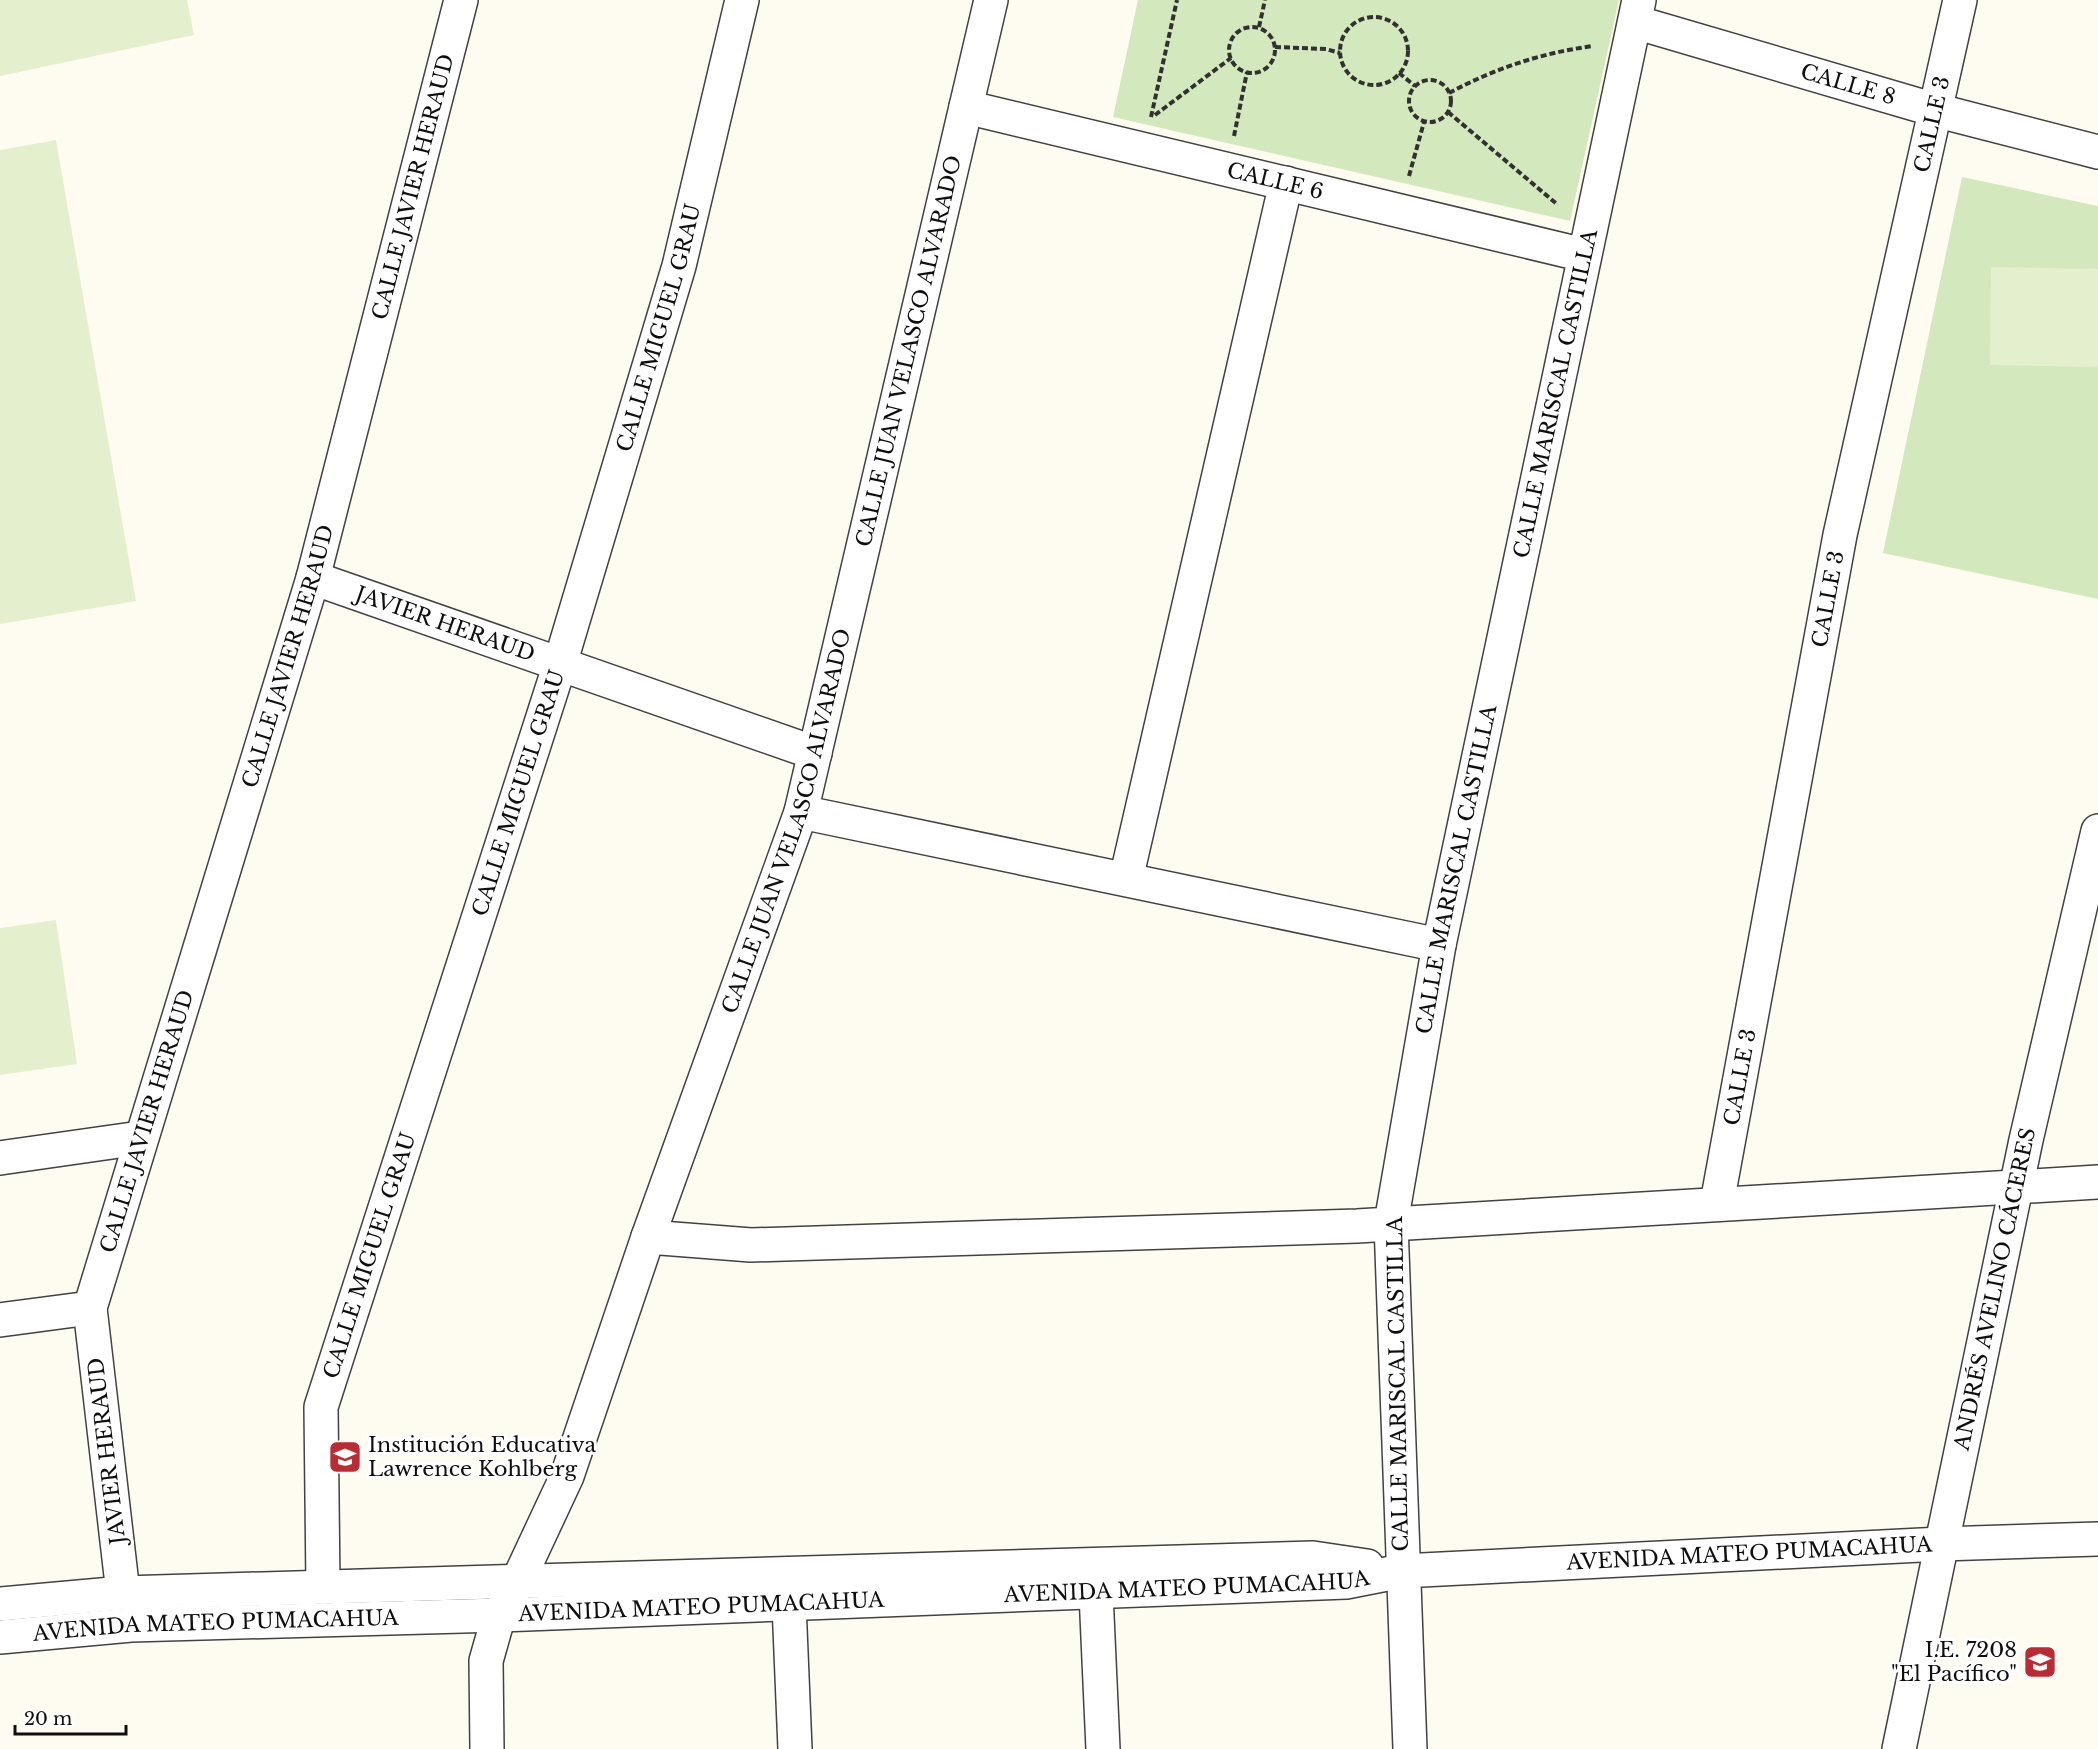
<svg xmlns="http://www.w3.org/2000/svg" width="2098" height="1749" font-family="'Libre Baskerville',serif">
	<rect width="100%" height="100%" fill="#fefcf1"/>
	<g fill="#d3e8bc">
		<path d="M1138 0H1619L1570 221 1113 117Z"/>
		<path d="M1962 177 2098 206V599L1883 553Z"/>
	</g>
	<g fill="#e4f0cd">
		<path d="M0 0H187L194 35 0 76Z"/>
		<path d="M56 140 136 601 0 624V150Z"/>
		<path d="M1991 267 2098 269V367L1990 365Z"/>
		<path d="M56 920 77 1064 0 1075V928Z"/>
	</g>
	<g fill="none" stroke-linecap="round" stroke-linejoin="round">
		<g stroke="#424242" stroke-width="36">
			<g id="minor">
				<path id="s1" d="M1635 22 1935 110 2098 152"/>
				<path id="s2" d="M966 107 1584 255"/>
				<path id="s3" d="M313 578 815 753"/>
				<path d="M801 812 1439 945"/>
				<path d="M1126 879 1286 183"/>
				<path d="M0 1158 140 1138"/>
				<path id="s4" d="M1717 1203 1840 535 1960 0"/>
				<path d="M648 1237 751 1245 1357 1226 2098 1182"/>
				<path d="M0 1320 90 1308"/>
				<path id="s5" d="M323 1587 321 1407 560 664 679 266 742 0"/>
				<path id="s6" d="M123 1593 90 1308 313 578 461 0"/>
				<path d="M1096 1593 1103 1749"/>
				<path d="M0 1604 123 1593 1313 1558 1367 1566"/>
				<path d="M789 1604 795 1749"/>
				<path id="s7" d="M0 1637 131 1625 499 1615 1346 1582 1402 1571 1941 1544 2098 1539"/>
				<path id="s8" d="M487 1749 486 1661 499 1615 517 1583 567 1476 648 1237 801 812 991 0"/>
				<path id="s9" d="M1410 1749 1391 1223 1439 945 1639 0"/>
				<path id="s10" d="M1899 1749 2026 1140 2098 831"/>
			</g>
		</g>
		<g stroke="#313131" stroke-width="4" stroke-dasharray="6 3" stroke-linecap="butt">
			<circle cx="1374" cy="51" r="34"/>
			<circle cx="1252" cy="50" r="23"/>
			<path d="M1259 27 1265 0"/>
			<path d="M1275 47 1326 49 1340 53"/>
			<path d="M1399 73 1415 86"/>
			<circle cx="1430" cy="101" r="21"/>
			<path d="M1449 93C1496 68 1541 53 1593 46"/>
			<path d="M1448 112 1558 205"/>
			<path d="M1155 115 1231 58"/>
			<path d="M1151 117 1177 0"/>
			<path d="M1234 136 1247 72"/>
			<path d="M1409 176 1424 122"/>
		</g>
		<use href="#minor" stroke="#fff" stroke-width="33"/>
	</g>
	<defs>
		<g id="school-square" transform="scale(1.725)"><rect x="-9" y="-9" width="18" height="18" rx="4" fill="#bb2b31" stroke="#fff"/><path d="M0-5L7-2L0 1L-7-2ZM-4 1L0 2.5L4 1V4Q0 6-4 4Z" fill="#fff"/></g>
	</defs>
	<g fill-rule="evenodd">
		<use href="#school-square" x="345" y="1457"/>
		<use href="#school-square" x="2040" y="1662"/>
	</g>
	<g text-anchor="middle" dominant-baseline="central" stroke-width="6" stroke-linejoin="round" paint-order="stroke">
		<g font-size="21" fill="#0f0f0f" stroke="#fff">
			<text stroke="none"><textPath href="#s1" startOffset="222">CALLE 8</textPath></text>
			<text stroke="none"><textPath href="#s4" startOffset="1100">CALLE 3</textPath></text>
			<text stroke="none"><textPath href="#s2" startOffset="318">CALLE 6</textPath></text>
			<text stroke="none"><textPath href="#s6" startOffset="1454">CALLE JAVIER HERAUD</textPath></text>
			<text stroke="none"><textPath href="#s5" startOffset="1311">CALLE MIGUEL GRAU</textPath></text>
			<text stroke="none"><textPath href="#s8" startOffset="1468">CALLE JUAN VELASCO ALVARADO</textPath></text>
			<text stroke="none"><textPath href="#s9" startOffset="1372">CALLE MARISCAL CASTILLA</textPath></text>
			<text stroke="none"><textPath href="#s4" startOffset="614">CALLE 3</textPath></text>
			<text stroke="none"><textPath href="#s3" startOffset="140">JAVIER HERAUD</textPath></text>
			<text stroke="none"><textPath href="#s6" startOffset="968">CALLE JAVIER HERAUD</textPath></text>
			<text stroke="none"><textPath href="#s5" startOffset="825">CALLE MIGUEL GRAU</textPath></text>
			<text stroke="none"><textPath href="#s8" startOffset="982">CALLE JUAN VELASCO ALVARADO</textPath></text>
			<text stroke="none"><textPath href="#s9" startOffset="886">CALLE MARISCAL CASTILLA</textPath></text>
			<text stroke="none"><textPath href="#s4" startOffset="128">CALLE 3</textPath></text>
			<text stroke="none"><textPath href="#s6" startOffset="482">CALLE JAVIER HERAUD</textPath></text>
			<text stroke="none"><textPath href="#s5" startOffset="339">CALLE MIGUEL GRAU</textPath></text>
			<text stroke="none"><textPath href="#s10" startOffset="470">ANDRÉS AVELINO CÁCERES</textPath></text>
			<text transform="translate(1398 1384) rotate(-91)">CALLE MARISCAL CASTILLA</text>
			<text transform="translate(107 1451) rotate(-97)">JAVIER HERAUD</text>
			<text stroke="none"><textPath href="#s7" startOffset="1752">AVENIDA MATEO PUMACAHUA</textPath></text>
			<text stroke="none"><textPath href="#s7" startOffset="1188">AVENIDA MATEO PUMACAHUA</textPath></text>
			<text stroke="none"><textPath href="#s7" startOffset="702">AVENIDA MATEO PUMACAHUA</textPath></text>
			<text stroke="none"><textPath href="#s7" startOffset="216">AVENIDA MATEO PUMACAHUA</textPath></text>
		</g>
		<g font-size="21" fill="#0f0f0f" stroke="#fff" text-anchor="start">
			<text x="368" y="1445">Institución Educativa<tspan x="368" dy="24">Lawrence Kohlberg</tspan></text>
			<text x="2017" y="1650" text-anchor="end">I.E. 7208<tspan x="2017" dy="24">"El Pacífico"</tspan></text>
		</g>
	</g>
	<path d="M15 1725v9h111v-9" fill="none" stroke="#0f0f0f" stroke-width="3"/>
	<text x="24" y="1725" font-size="18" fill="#0f0f0f" stroke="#ffffff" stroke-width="4.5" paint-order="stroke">20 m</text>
</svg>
